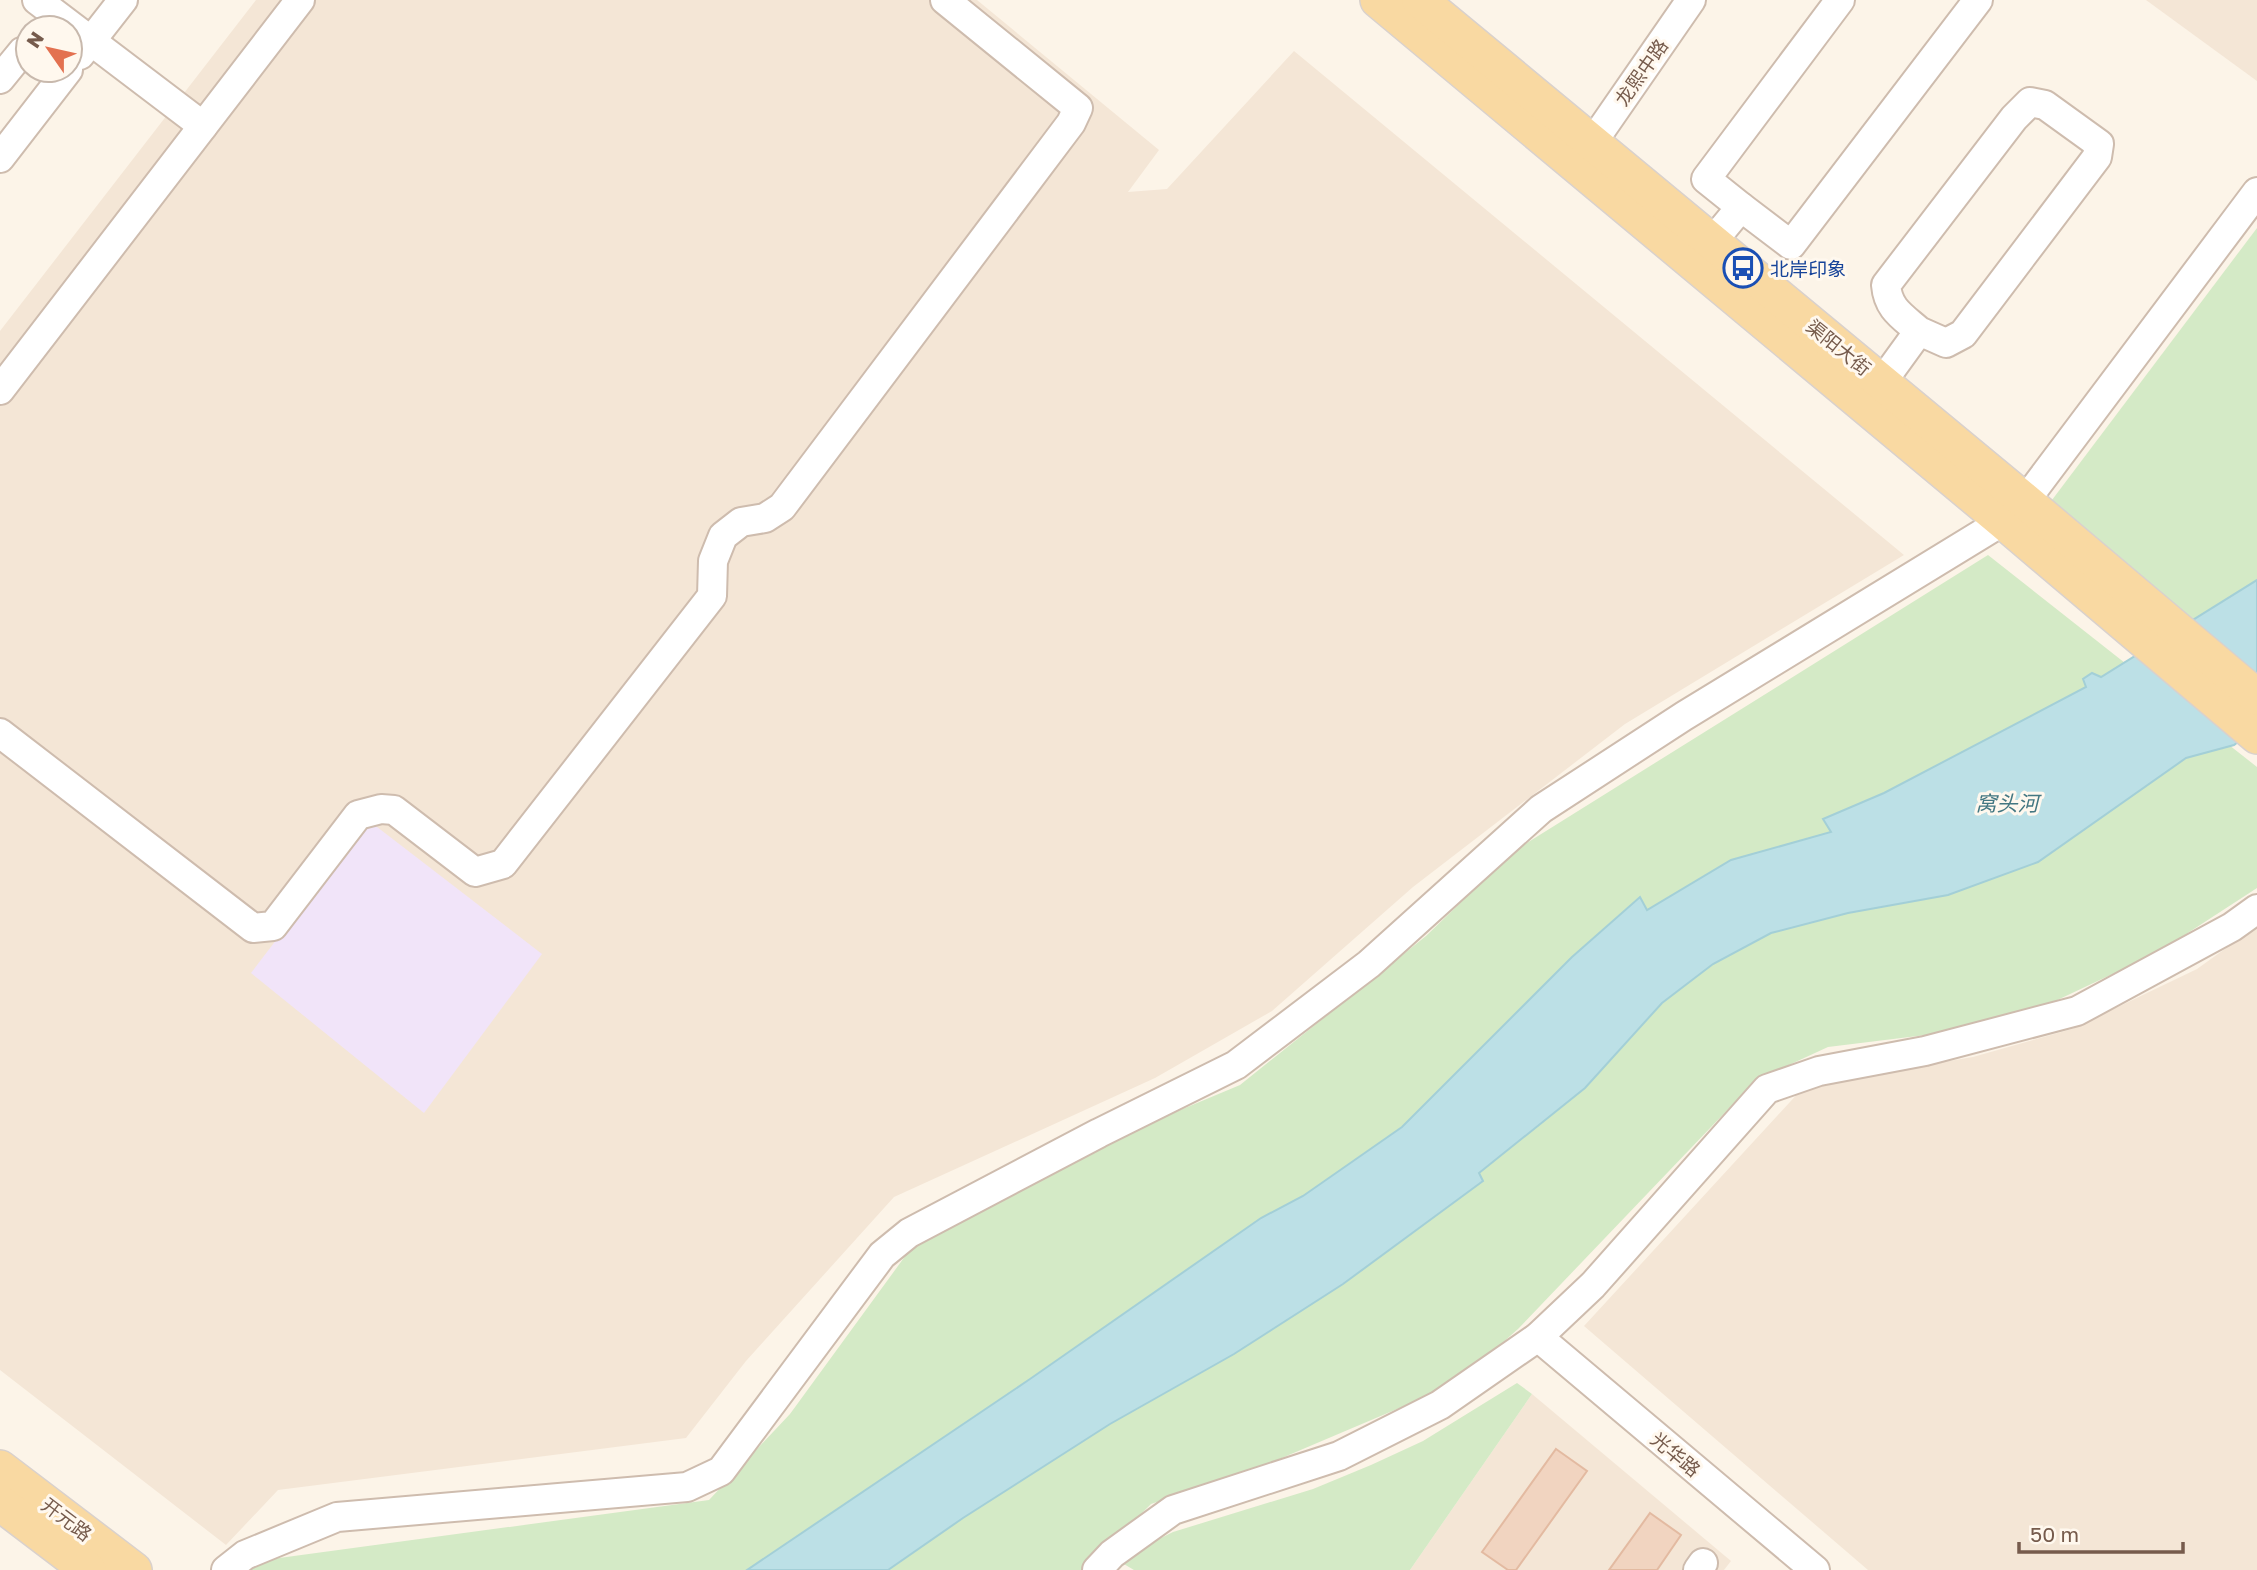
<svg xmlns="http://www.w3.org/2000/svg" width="2257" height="1570" font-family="'Golos Text','Noto Sans SC',sans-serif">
	<rect width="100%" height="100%" fill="#fcf4e8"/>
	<g fill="#f4e6d6">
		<path d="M256 0H977L1159 150 1128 192 1167 189 1294 51 1904 555 1625 724 1413 887 1272 1011 1155 1078 894 1197 746 1361 686 1438 278 1490 226 1545 0 1370V331Z"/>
		<path d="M2146 0H2257V81Z"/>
		<path d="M2257 926V1570H1868L1584 1326 1801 1090 1866 1075 1973 1057 2072 1029 2197 969Z"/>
		<path d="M1532 1394 1731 1561 1724 1570H1410Z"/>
	</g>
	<path fill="#f1e4f9" d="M368 820 542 954 424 1113 251 973Z"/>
	<g fill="#d4eac6">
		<path d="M2257 228V673L2052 500Z"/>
		<path d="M1988 555 2257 767V888L2157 953 2051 1003 1942 1033 1828 1047 1756 1080 1518 1329 1456 1384 1263 1466 1151 1504 1085 1570H247L257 1561 709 1500 790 1414 914 1244 1111 1139 1240 1085 1426 936 1514 851Z"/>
		<path d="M1517 1383 1532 1394 1410 1570H1134L1117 1560 1173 1532 1313 1489 1371 1465 1423 1441Z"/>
	</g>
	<path fill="#bce0e6" stroke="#a3cfd7" stroke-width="2" d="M2257 580V727L2234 745 2186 758 2038 862 1948 895 1848 913 1771 933 1713 964 1662 1003 1585 1088 1479 1173 1483 1181 1343 1284 1234 1354 1110 1424 963 1518 888 1570H747L1030 1379 1261 1218 1303 1196 1402 1127 1572 957 1640 897 1647 910 1731 860 1831 832 1823 819 1884 793 2086 687 2083 679 2092 673 2101 677Z"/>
	<g fill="#f1d4c0" stroke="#e3baa1" stroke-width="2">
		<path d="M1556 1449 1587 1471 1516 1570H1508L1482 1552Z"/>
		<path d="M1650 1513 1681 1535 1657 1570H1609Z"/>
	</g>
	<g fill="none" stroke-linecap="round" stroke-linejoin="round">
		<g stroke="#cebcae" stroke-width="32">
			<g id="minor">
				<path d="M37 0 203 126"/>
				<path d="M80 55 123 0"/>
				<path d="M0 79 22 52 28 57"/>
				<path d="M1592 143 1691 0"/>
				<path d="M0 158 68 70"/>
				<path d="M1741 207 1791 245 1978 0"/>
				<path d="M1712 242 1741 207 1706 179 1840 0"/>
				<path d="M1882 382 1919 331 1946 343 1963 334 2097 157 2099 144 2045 105 2030 102 2014 118 1886 285C1888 309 1902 316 1919 331"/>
				<path d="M0 390 300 0"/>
				<path d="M2025 501 2257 192"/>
				<path d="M0 733 253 928 273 926 358 815 381 809 394 810 475 872 503 864 712 596 713 561 723 536 741 522 765 518 782 507 1071 123 1078 108 945 0"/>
				<path d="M1538 1337 1815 1570"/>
				<path d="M226 1570 245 1555 337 1517 687 1487 721 1471 882 1255 909 1233 1099 1133 1236 1065 1369 964 1541 809 1684 716 2003 521"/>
				<path d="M1097 1570 1112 1554 1173 1510 1339 1456 1440 1405 1538 1337 1593 1285 1767 1089 1819 1071 1925 1051 2077 1011 2232 927 2257 909"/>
				<path d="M1698 1570 1703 1563"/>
			</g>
		</g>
		<g stroke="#d9d1cd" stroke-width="38">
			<g id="major">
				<path d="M1378 0 2003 521 2257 736"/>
				<path d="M1420 0 2025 501 2257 697"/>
				<path d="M0 1468 134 1570"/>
				<path d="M0 1503 88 1570"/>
			</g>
		</g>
		<use href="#minor" stroke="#fff" stroke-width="28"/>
		<use href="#major" stroke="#f9d9a2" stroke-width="35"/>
	</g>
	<defs>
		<g id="bus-ring" transform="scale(2.0125)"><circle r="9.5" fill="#fff8ee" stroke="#1a4fb4" stroke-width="1.5"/><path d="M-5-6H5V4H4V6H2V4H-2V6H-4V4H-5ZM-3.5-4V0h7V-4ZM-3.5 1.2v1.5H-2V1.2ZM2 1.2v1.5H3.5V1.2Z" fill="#1a4fb4"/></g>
	</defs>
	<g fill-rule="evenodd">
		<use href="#bus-ring" x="1743" y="268"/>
	</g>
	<g text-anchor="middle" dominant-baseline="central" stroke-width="6" stroke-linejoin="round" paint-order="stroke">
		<g font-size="19" fill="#765b4c" stroke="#fff8ee">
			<text transform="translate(1641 72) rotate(-55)">龙熙中路</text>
			<text transform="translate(1839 347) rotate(39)">渠阳大街</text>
			<text transform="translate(1676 1454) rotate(40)">光华路</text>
			<text transform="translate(67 1519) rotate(37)">开元路</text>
		</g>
		<g font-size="19" fill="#164399" stroke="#fff8ee" text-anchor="start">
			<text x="1770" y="268">北岸印象</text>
		</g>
		<g font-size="21" font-style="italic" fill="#437782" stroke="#fff8ee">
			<text x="2007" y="803">窝头河</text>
		</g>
	</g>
	<g transform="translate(49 49) rotate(304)"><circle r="33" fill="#fff8ee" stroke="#c8b9ad" stroke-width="2"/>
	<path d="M0-5L12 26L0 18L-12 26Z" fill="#e37150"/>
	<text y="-10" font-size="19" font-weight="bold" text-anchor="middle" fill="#765b4c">N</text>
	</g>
	<path d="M2019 1542v10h164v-10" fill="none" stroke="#765b4c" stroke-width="3.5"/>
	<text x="2030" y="1542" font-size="21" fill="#765b4c" stroke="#fff8ee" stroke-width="5" paint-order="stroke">50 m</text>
</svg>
